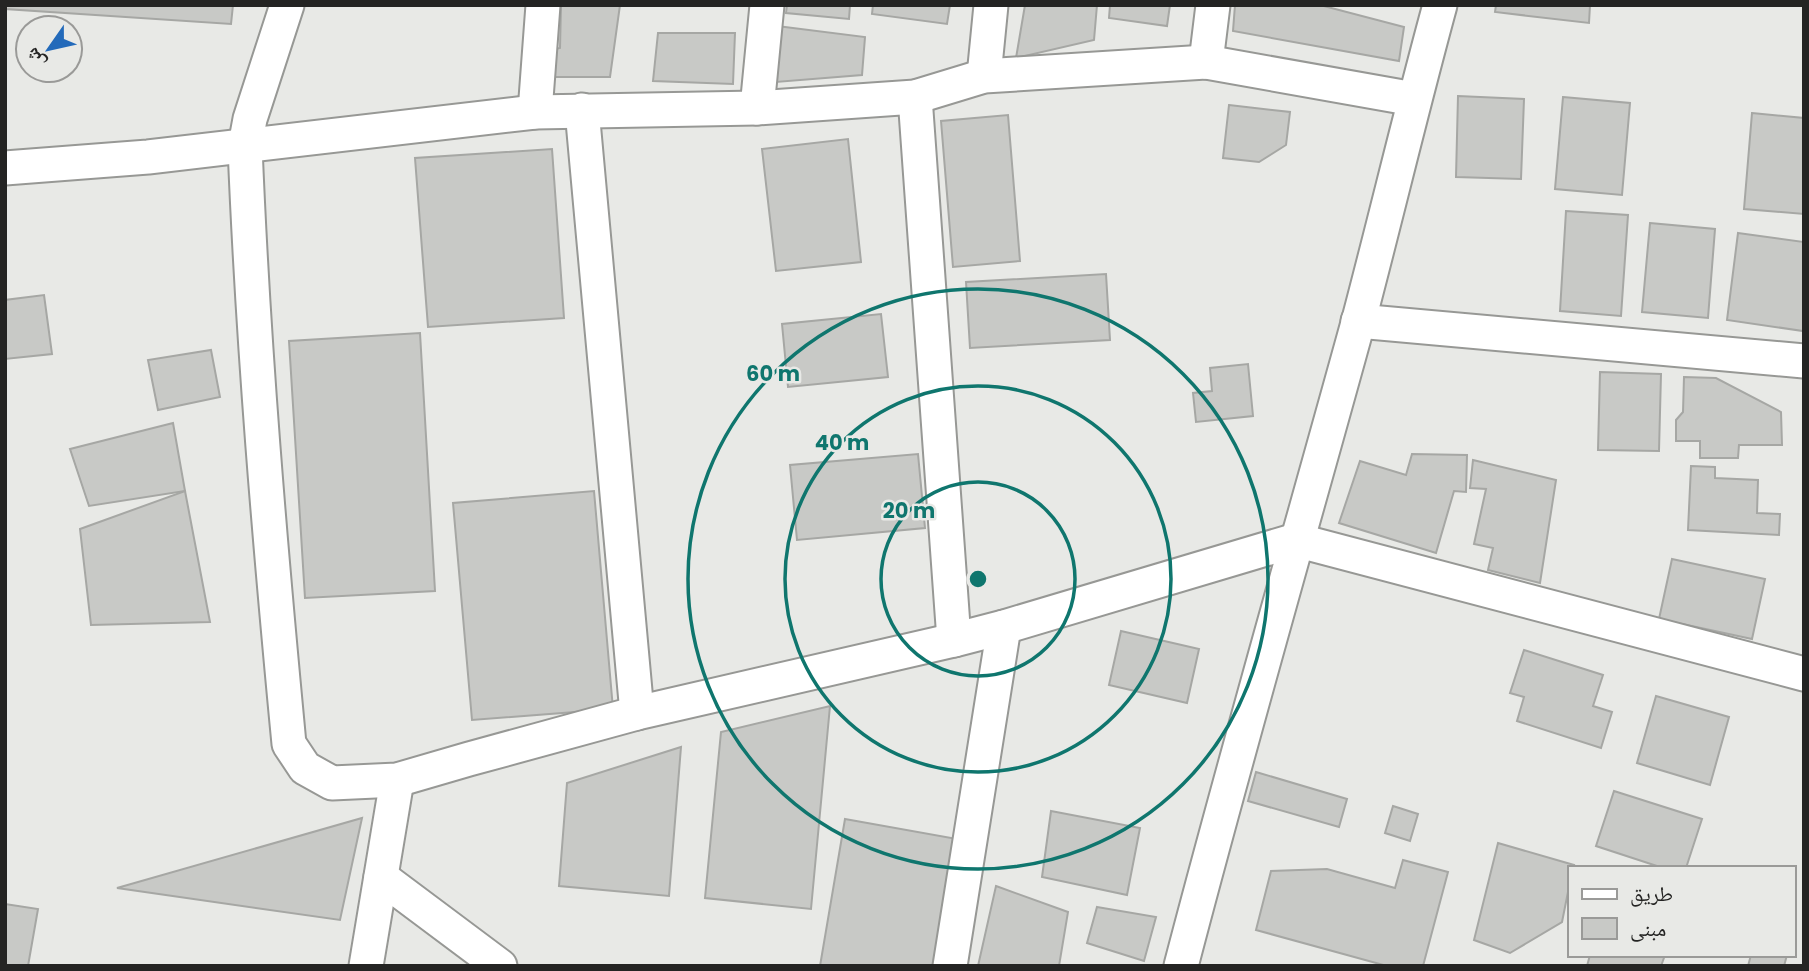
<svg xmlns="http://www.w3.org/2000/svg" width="1809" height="971" font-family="Poppins,'Noto Naskh Arabic',sans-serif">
	<rect width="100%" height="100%" fill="#e8e9e6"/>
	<g fill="#c8c9c6" stroke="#a6a7a4" stroke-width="2">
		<path d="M5 5H233L231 24 5 9Z"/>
		<path d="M561 5H620L610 77H552L550 50 560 48Z"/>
		<path d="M787 5H850L849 19 786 13Z"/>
		<path d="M873 5H950L947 24 872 14Z"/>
		<path d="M1025 5H1097L1094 40 1016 58Z"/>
		<path d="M1110 5H1170L1167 26 1109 18Z"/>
		<path d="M1235 5H1320L1404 27 1399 61 1233 31Z"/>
		<path d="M1496 5H1590L1589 23 1495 12Z"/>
		<path d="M777 26 865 37 862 75 776 82Z"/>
		<path d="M658 33H735L733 84 653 81Z"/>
		<path d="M1458 96 1524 99 1521 179 1456 177Z"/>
		<path d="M1563 97 1630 103 1622 195 1555 189Z"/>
		<path d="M1229 105 1290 112 1286 145 1259 162 1223 158Z"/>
		<path d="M1752 113 1804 118V214L1744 209Z"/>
		<path d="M1008 115 1020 261 953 267 941 121Z"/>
		<path d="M848 139 861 262 776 271 762 149Z"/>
		<path d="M552 149 564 318 428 327 415 158Z"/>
		<path d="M1566 211 1628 215 1621 316 1560 311Z"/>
		<path d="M1650 223 1715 229 1708 318 1642 312Z"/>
		<path d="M1738 233 1804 242 1803 331 1727 320Z"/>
		<path d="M1106 274 1110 340 970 348 966 282Z"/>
		<path d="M44 295 52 354 5 359V300Z"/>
		<path d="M881 314 888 377 788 387 782 324Z"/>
		<path d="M420 333 435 591 305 598 289 341Z"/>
		<path d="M211 350 220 397 158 410 148 360Z"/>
		<path d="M1248 364 1253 416 1196 422 1193 393 1212 391 1210 368Z"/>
		<path d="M1600 372 1661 374 1659 451 1598 450Z"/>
		<path d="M1684 377 1716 378 1781 412 1782 445H1739L1738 458H1700V441H1676V420L1683 412Z"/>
		<path d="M173 423 185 491 89 506 70 449Z"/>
		<path d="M918 454 925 528 797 540 790 465Z"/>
		<path d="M1412 454 1467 455 1466 492 1454 491 1436 553 1339 523 1360 461 1406 475Z"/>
		<path d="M1473 460 1556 480 1540 583 1488 570 1493 548 1474 544 1486 489 1470 488Z"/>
		<path d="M1691 466 1715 467V478L1758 480 1757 513 1780 514 1779 535 1688 530Z"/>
		<path d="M185 491 210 622 91 625 80 529Z"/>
		<path d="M594 491 613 709 472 720 453 503Z"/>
		<path d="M1672 559 1765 579 1752 639 1659 619Z"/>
		<path d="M1121 631 1199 649 1187 703 1109 685Z"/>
		<path d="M1524 650 1603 675 1593 706 1612 712 1601 748 1517 721 1524 697 1510 693Z"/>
		<path d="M1656 696 1729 717 1710 785 1637 763Z"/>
		<path d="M830 706 811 909 705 898 721 732Z"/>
		<path d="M681 747 669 896 559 886 567 783Z"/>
		<path d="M1256 772 1347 799 1339 827 1248 801Z"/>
		<path d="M1614 791 1702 819 1686 868H1663L1596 846Z"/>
		<path d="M1393 806 1418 814 1410 841 1385 833Z"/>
		<path d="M1051 811 1140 828 1127 895 1042 877Z"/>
		<path d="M362 818 340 920 117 888Z"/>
		<path d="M845 819 957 839 936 966H820Z"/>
		<path d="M1498 843 1574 865 1573 868H1569V887L1562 922 1510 953 1474 940Z"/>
		<path d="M1403 860 1448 872 1423 966H1387L1256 930 1271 871 1327 869 1395 888Z"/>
		<path d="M996 886 1068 912 1059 966H978Z"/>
		<path d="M5 904 38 909 28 966H5Z"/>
		<path d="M1097 907 1156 917 1144 961 1087 943Z"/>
		<path d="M1590 955H1665L1661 966H1587Z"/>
		<path d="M1751 955H1787L1784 966H1748Z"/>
	</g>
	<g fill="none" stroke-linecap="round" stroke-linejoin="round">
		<g stroke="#979895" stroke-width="37">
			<g id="minor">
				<path d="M287 5 250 119 245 146C253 346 270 545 289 744L305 768 332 783 397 780 469 759 637 713 954 640 1004 627 1296 540 1804 674"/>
				<path d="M1206 62 1213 5"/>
				<path d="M984 76 991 5"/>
				<path d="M915 97 954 640"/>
				<path d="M757 108 767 5"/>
				<path d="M582 110 637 713"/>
				<path d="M535 112 543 5"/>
				<path d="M5 168 148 157 535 112 757 108 915 97 984 76 1206 62 1414 99"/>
				<path d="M1358 321 1804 361"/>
				<path d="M381 877 500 966"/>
				<path d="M366 966 397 780"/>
				<path d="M950 966 1004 627"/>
				<path d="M1181 966C1237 751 1299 537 1358 323 1386 217 1411 111 1440 5"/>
			</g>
		</g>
		<use href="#minor" stroke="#fff" stroke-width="33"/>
	</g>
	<g fill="none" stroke="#0f766e" stroke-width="3.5">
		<circle cx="978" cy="579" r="97"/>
		<circle cx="978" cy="579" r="193"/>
		<circle cx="978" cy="579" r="290"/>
	</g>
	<circle cx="978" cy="579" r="10" fill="#0f766e" stroke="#e8e9e6" stroke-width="3.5"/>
	<g font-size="21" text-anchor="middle" font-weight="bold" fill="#0f766e" stroke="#e8e9e6" stroke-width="5" stroke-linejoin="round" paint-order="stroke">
		<text x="773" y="381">60 m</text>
		<text x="842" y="450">40 m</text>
		<text x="909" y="518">20 m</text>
	</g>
	<rect width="1809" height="971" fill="none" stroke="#242423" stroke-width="14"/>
	<rect x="1568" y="866" width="228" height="91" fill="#e8e9e6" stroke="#9a9a98" stroke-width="2"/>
	<rect x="1582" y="889" width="35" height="10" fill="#ffffff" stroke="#9a9a98" stroke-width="2"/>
	<text x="1630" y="901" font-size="21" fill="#242423">طريق</text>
	<rect x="1582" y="918" width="35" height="21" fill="#c8c9c6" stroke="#9a9a98" stroke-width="2"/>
	<text x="1630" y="936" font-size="21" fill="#242423">مبنى</text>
	<g transform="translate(49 49) rotate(236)"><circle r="33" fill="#e8e9e6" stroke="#9a9a98" stroke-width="2"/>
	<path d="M0-5L12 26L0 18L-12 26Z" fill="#236aba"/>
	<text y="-10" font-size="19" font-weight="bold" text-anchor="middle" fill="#242423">ش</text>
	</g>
</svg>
